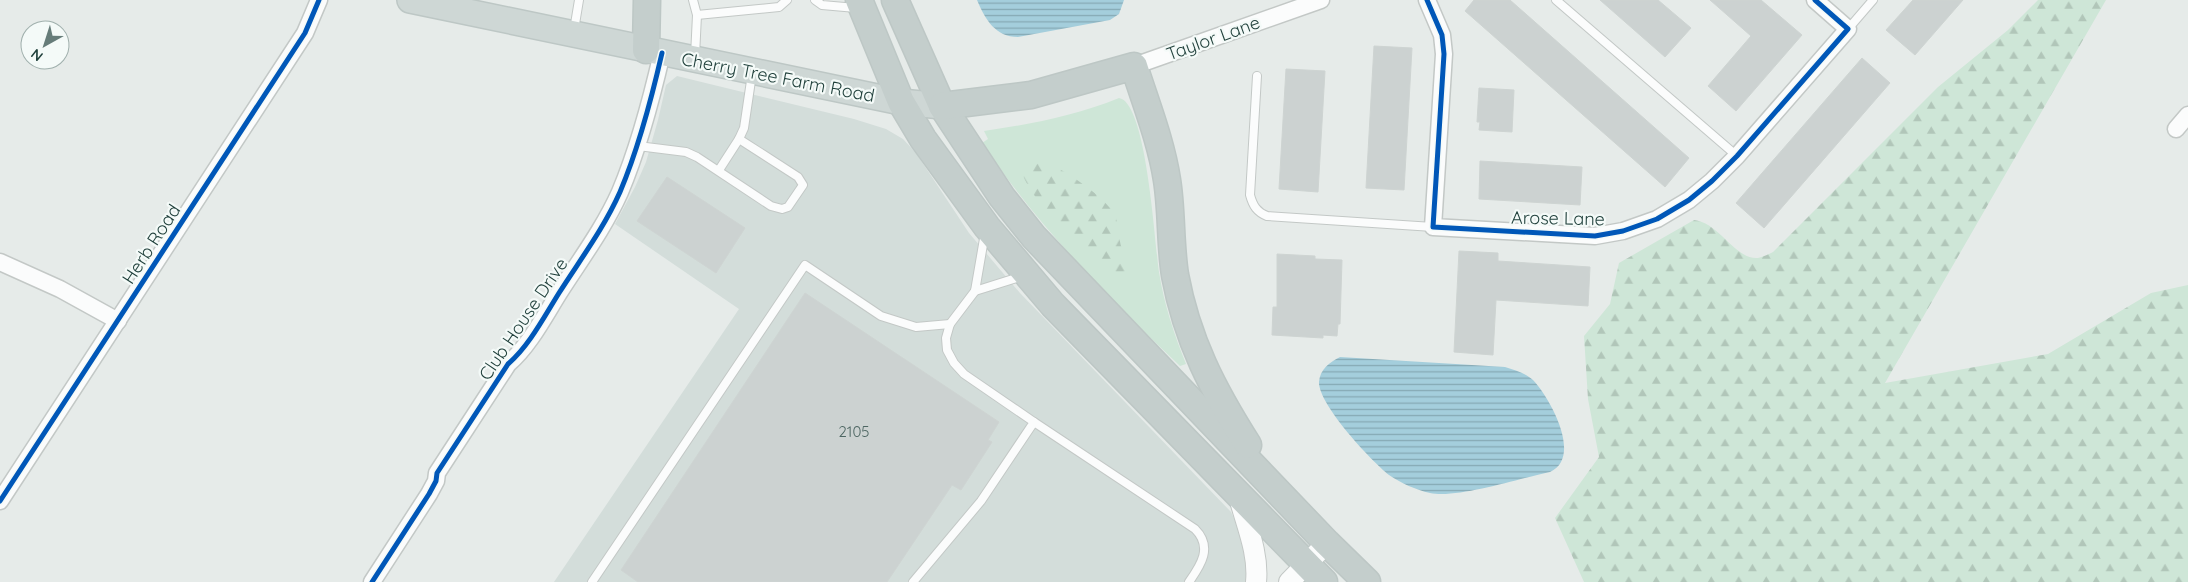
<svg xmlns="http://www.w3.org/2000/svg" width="2188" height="582" font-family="Quicksand,sans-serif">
	<defs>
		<pattern id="forest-firs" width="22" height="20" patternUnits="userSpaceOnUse" patternTransform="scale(1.25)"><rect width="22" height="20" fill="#cee6d7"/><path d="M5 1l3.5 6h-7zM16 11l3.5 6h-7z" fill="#b1c6b9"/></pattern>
		<pattern id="water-rules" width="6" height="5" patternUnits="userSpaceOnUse" patternTransform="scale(1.25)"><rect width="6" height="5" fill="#a4cedc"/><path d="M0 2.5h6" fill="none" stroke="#85a9b4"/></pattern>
	</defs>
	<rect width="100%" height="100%" fill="#e6ebe9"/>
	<path fill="#d3ddda" d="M677 76 854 119 886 129 903 139 916 153 969 233 1020 293 1231 512 1249 550 1248 582H554L739 309 615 224 635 187 646 162 658 120 666 85Z"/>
	<path fill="#cee6d7" d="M1119 98C1147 102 1155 247 1159 272 1164 304 1174 334 1186 364L1180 366C1107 297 1038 226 982 143L988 139 984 131C1031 124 1075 116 1119 98Z"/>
	<g fill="url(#forest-firs)">
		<path d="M2038 0H2106L1885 383 2048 354 2151 293 2188 285V582H1584L1555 518 1599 457 1588 399 1584 336 1610 304 1619 263 1694 220C1720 223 1735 260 1758 258 1763 257 1769 254 1773 252L1938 87 2008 30Z"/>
		<path d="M1037 157C1056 165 1110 198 1116 218 1119 228 1118 237 1122 249 1126 260 1133 274 1126 286L1122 287C1099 275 1023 193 1021 168L1030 158Z"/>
	</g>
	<g fill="url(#water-rules)">
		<path d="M977 0H1124L1119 14 1110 20 1018 37C995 37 985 19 977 0Z"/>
		<path d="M1340 357 1505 367C1515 370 1525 373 1533 380 1550 398 1583 457 1550 472 1521 478 1457 499 1430 493 1416 490 1401 483 1389 475 1371 461 1318 404 1319 382 1320 369 1330 362 1340 357Z"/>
	</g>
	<g fill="#ccd2d1" stroke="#ced4d2">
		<path d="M1474 0H1510L1689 158 1665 187 1465 11Z"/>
		<path d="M1600 0H1658L1691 28 1665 57Z"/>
		<path d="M1710 0H1761L1802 35 1736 111 1708 86 1751 36Z"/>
		<path d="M1913 0H1963L1915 55 1886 30Z"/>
		<path d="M1374 46 1412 48 1404 190 1366 188Z"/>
		<path d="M1862 58 1890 83 1764 228 1736 203Z"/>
		<path d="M1286 69 1325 71 1318 192 1279 189Z"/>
		<path d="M1479 88 1514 90 1512 132 1479 130 1480 122H1477Z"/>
		<path d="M1480 161 1582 167 1580 205 1479 199Z"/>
		<path d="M667 177 745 228 716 273 637 221Z"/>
		<path d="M1459 251 1498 253V261L1590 267 1588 306 1496 300 1493 355 1454 352Z"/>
		<path d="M1277 254 1315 256V259L1342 260 1340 324H1338L1337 336 1323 335V338L1272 335 1273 307H1277Z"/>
		<path d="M805 293 999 422 988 440 992 442 961 490 952 485 887 582H638L621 570Z"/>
	</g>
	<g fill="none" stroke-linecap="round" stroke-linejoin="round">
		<g stroke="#c3c8c6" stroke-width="10">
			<g id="service">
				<path d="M693 0 697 15 695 56"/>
				<path d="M815 0 822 5 856 8"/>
				<path d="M1556 0 1737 156"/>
				<path d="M697 15 779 7 787 0"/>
				<path d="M1848 29 1873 0"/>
				<path d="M574 30 579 0"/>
				<path d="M1257 76 1250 195C1253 206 1257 212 1267 216L1433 227"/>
				<path d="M739 139 744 128 752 74"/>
				<path d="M638 146 686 152 697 157 771 206 782 209 788 207 803 185 798 177 739 139 719 170"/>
				<path d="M975 291 1023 276"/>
				<path d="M1034 422 1195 529C1213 547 1201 565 1189 582"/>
				<path d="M592 582 805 265 881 316 916 327 950 324"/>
				<path d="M913 582 981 501 1034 422 964 374 954 363 947 350 946 338 950 324 975 291 985 233"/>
			</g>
		</g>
		<g stroke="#c3c8c6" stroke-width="19">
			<g id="minor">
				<path d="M1427 0 1442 35 1444 54 1433 227 1595 236 1623 231 1657 219 1689 200 1712 181 1737 156 1848 29 1815 0"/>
				<path d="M1134 66 1321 0"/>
				<path d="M2176 129 2188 115"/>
				<path d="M0 262 60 289 118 321"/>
				<path d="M0 501 305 33 319 0"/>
				<path d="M372 582 429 494 436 481 437 473 508 364C529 346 544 317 559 293 580 260 604 228 620 192 639 147 651 101 662 53"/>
			</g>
		</g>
		<g stroke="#c3c8c6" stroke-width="22">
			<g id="tertiary">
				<path d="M1239 497C1246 524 1259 553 1256 582"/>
				<path d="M1289 582 1327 543"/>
			</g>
		</g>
		<g stroke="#bdc7c5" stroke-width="28">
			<path id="primary" d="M410 0 901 102 942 106"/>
		</g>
		<g stroke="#bdc7c5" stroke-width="29">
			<g id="trunk">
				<path d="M859 0 901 102 923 139 987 227 1053 305 1324 582"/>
				<path d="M895 0 942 106 1002 197 1034 237 1327 543 1367 582"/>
				<path d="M646 50 647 0"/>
				<path d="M942 106 1031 95 1134 66C1146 104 1161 141 1167 180 1172 211 1170 243 1175 275 1187 340 1213 390 1248 445"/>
			</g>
		</g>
		<use href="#service" stroke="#fbfcfc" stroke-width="8"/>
		<use href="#minor" stroke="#fbfcfc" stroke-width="16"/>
		<use href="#tertiary" stroke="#fbfcfc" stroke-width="20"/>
		<use href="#primary" stroke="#ced7d5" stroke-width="25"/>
		<use href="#trunk" stroke="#c4cecc" stroke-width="26"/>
		<g stroke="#f4faf8" stroke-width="8">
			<g id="cycleway">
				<path d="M1427 0 1442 35 1444 54 1433 227 1595 236 1623 231 1657 219 1689 200 1712 181 1737 156 1848 29 1815 0"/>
				<path d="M0 501 305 33 319 0"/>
				<path d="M372 582 429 494 436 481 437 473 508 364C529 346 544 317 559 293 580 260 604 228 620 192 639 147 651 101 662 53"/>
			</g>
		</g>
		<use href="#cycleway" stroke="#0057b8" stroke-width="5"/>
	</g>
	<g text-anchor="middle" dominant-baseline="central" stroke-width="4.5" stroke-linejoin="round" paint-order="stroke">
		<g font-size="15" fill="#4d6662">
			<text x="854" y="431">2105</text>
		</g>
		<g font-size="18" fill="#21413c" stroke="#f4faf8">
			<text transform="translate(1213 38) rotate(-20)">Taylor Lane</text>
			<text transform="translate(778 77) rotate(11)">Cherry Tree Farm Road</text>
			<text transform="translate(1558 218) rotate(1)">Arose Lane</text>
			<text transform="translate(151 244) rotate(-57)">Herb Road</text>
			<text transform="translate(523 319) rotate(-56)">Club House Drive</text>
		</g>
	</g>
	<g transform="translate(45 45) rotate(219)"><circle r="24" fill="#f4faf8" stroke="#a0b0ad"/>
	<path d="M0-4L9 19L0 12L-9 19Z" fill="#667c79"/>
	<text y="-8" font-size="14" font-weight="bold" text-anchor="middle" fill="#21413c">N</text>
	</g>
</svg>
